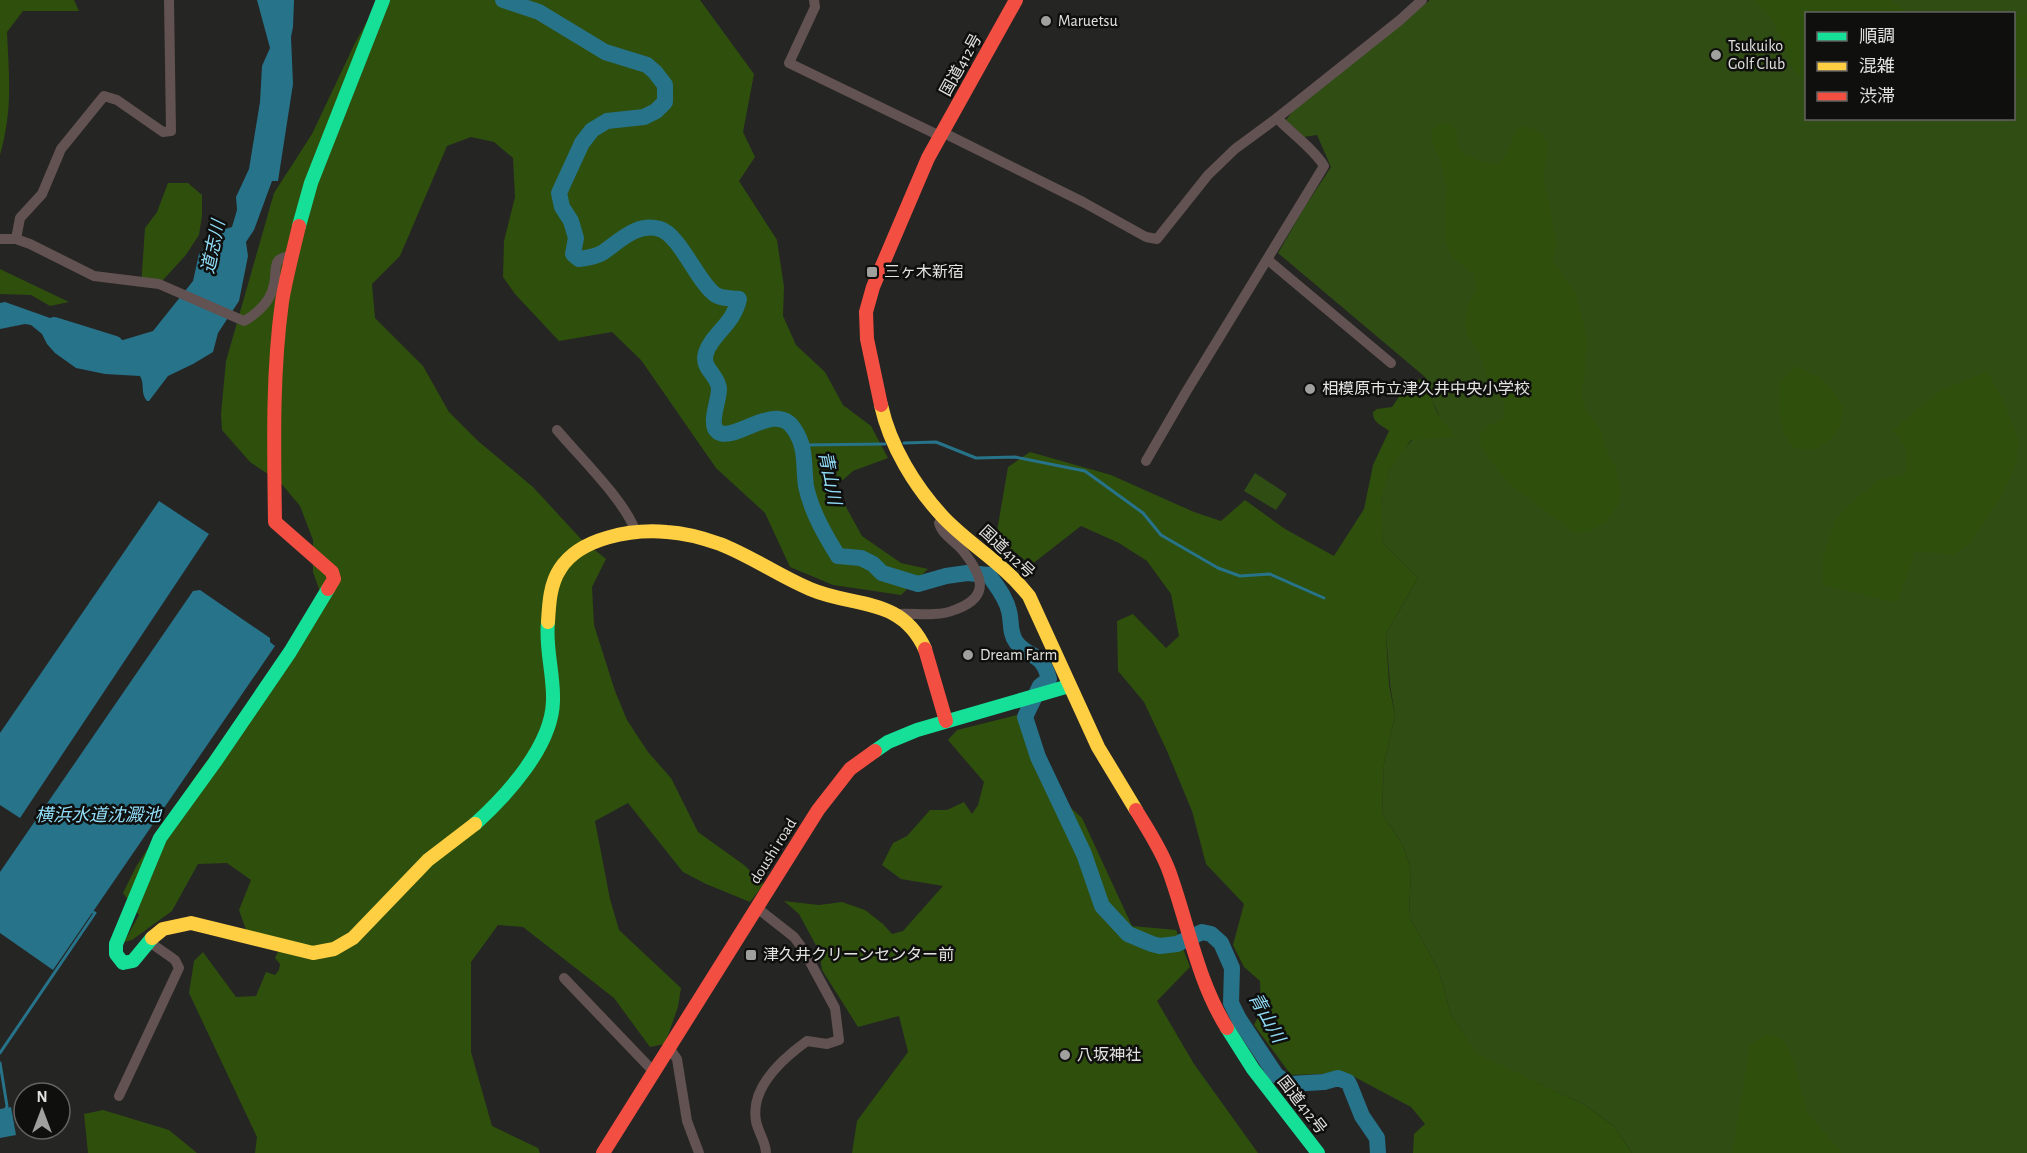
<svg xmlns="http://www.w3.org/2000/svg" width="2027" height="1153" font-family="'Alegreya Sans','Noto Sans JP',sans-serif">
	<rect width="100%" height="100%" fill="#252524"/>
	<g fill="#304d14" fill-rule="evenodd">
		<path d="M1430 0H2027V1153H1632L1614 1126 1585 1105 1476 1054 1451 1015 1439 971 1409 916 1411 868 1401 842 1382 814 1384 763 1395 716 1390 684 1386 634 1418 578 1383 543C1382 529 1380 515 1381 501 1382 465 1414 437 1439 415L1432 401 1425 377 1278 253 1304 208 1331 167 1317 135 1304 137 1286 120 1293 111ZM1806 14H2014V118H1806Z"/>
		<path d="M1255 473 1287 494 1276 510 1244 491Z"/>
	</g>
	<g fill="#2f4f0d">
		<path d="M0 0H74L79 11H23L7 32C9 78 13 109 0 155Z"/>
		<path d="M379 0H700L754 74 743 132 755 157 739 181 777 240 784 287 783 316 796 345 825 372 843 405 871 426 888 458 853 471 835 487 862 536 901 563 928 569 901 595 833 585 790 567 765 513 716 468 641 360 612 332 559 341 515 294 503 277 504 241 515 197 513 158 494 142 471 137 447 146 400 256 372 284 375 318 423 366 449 412 478 441 533 487 580 538 606 559 592 587 594 625 615 691 627 720 648 752 671 778 698 832 744 865 764 884 750 902 706 884 683 872 628 803 595 821 610 899 619 930 681 988 678 1007 665 1044 650 1047 614 998 523 927 498 925 471 962V1052L492 1126 538 1148 540 1153H255L257 1137 189 993 194 961 203 952 236 997 256 996 266 972 275 975 279 970 280 964 275 958 284 940 246 930 239 910 251 880 227 863 198 864 172 911 132 940 124 942 139 915 123 893 137 865 195 777 296 642 320 592 313 572V540L300 506 280 482 250 462 222 430 221 414 226 361 274 193 312 134 355 43Z"/>
		<path d="M1754 0H1891L1908 13 1806 14V83L1793 70 1774 22Z"/>
		<path d="M2027 14V78L2014 79V16Z"/>
		<path d="M1450 123 1457 131V144L1461 153 1484 162 1498 164 1506 154 1517 129 1524 126 1541 132 1548 146 1544 177 1557 242 1553 262 1576 293 1587 337 1585 372 1582 393 1587 413 1600 428 1609 457 1616 466 1621 490 1619 504 1606 522 1589 532H1573L1509 484 1498 471 1481 446 1479 436 1485 426 1494 423 1504 416C1506 397 1499 398 1490 383 1485 374 1483 362 1478 352 1476 348 1472 345 1470 341 1460 322 1466 304 1477 288L1473 273 1453 259 1445 242 1446 186 1440 160 1431 141 1432 130 1440 124Z"/>
		<path d="M168 183H188L202 195V216L199 235 185 256 163 280 141 287 145 228 157 212Z"/>
		<path d="M0 269 69 302 50 306 31 295 0 294Z"/>
		<path d="M1796 366 1823 379 1843 405C1842 410 1843 419 1841 424 1835 442 1804 462 1789 442 1776 425 1780 401 1780 381Z"/>
		<path d="M1987 371 2003 400 2019 441 2017 461 2002 496 1971 543 1953 555 1916 551 1897 603 1823 585V555L1835 521 1847 506 1880 479 1906 474V450L1893 430 1937 392Z"/>
		<path d="M1425 378C1429 390 1432 403 1438 414 1443 422 1450 428 1455 437L1411 440 1389 471 1381 499 1383 543 1418 578 1386 634 1389 684 1395 716 1384 763 1382 814 1401 842 1411 868 1409 916 1439 971 1451 1015 1476 1053 1585 1105 1614 1126 1632 1153H1413L1414 1134 1425 1124 1411 1107 1347 1073 1291 1075 1254 1025 1261 1011 1260 981 1244 967 1233 945 1244 904 1206 864 1192 811 1167 751 1144 702 1118 671 1117 621 1133 614 1166 648 1179 636 1171 594 1147 561 1119 543 1081 526 1031 565 996 537 1008 467 1030 452 1111 475 1194 512 1221 521 1245 500 1285 529 1334 556 1364 509 1373 465 1389 431C1382 425 1372 423 1373 412L1377 409 1392 407 1409 382Z"/>
		<path d="M1021 714 1047 786 1082 818 1132 926 1176 930 1190 967 1157 1001 1194 1064 1258 1153H852L857 1121 908 1052 899 1016 858 1027 822 970 819 951 799 914 784 901 819 905 842 902 865 910 883 924 892 934 903 931 943 886 901 879 882 865 893 843 907 836 930 810H947L964 802 972 814 978 805 984 782 948 740 957 730Z"/>
		<path d="M1767 1034 1784 1040 1794 1062 1807 1112 1842 1153H1732L1750 1044Z"/>
		<path d="M103 1110 169 1130 197 1153H88L84 1114Z"/>
	</g>
	<g fill="#27738a">
		<path d="M257 0H294L293 27 291 37 293 84 278 181H272L254 230 246 242 248 256 239 301 218 333 213 352 193 364 168 376 149 401H147C140 393 145 384 140 376L105 374 76 368 55 353 47 344 42 334 31 325 25 324 0 329V303L5 302 67 324 81 336 123 340 153 331 193 281 199 254 219 231 232 227 237 210 236 197 249 169 260 102 262 66 270 48Z"/>
		<path d="M159 501 209 534 20 818 0 805V733Z"/>
		<path d="M200 590 270 638V642L275 646 53 970 0 933V872L193 591Z"/>
		<path d="M11 1107 16 1135 0 1138V1109Z"/>
	</g>
	<g fill="none" stroke-linecap="round" stroke-linejoin="round">
		<g stroke="#27738a" stroke-width="3">
			<path d="M904 443 936 442 976 458 1015 457 1085 471 1143 513 1161 535 1218 568 1240 576 1270 574 1324 598"/>
			<path d="M802 445 885 444"/>
			<path d="M0 1053 95 913 93 912"/>
			<path d="M0 1063 7 1106 5 1111"/>
		</g>
		<g stroke="#27738a" stroke-width="16">
			<path d="M503 0 539 12 605 52 647 65 655 72 665 85V102L656 111 644 117 607 121 592 130 582 143 559 193 562 207 571 221 576 238 573 254 579 259C587 258 595 257 602 253 619 242 636 222 660 229 680 235 699 285 716 295 722 299 732 298 739 299 734 324 711 335 706 353 701 369 718 374 719 389 719 401 708 425 718 432 735 443 776 400 794 429 807 448 803 465 806 486 811 511 825 535 838 556L861 558 873 564 882 573 918 584 946 576 967 573 989 575C996 586 1006 597 1009 611 1012 622 1009 632 1016 642 1029 659 1042 651 1049 679L1040 686 1025 717 1038 757 1084 854 1102 906 1128 934 1152 944 1160 946 1177 944 1202 932 1211 934 1221 943 1232 968 1231 1003 1239 1019 1276 1075 1289 1084 1324 1082 1338 1078 1348 1082 1350 1086 1362 1116 1377 1138 1378 1153"/>
			<path d="M54 325 115 344"/>
		</g>
		<g stroke="#625251" stroke-width="10">
			<path d="M814 0 815 7 789 63 940 136"/>
			<path d="M942 132 1083 202 1146 237 1157 239 1208 175 1235 149 1277 118 1400 20 1422 0"/>
			<path d="M0 239H16L30 244 94 276 159 284 244 321C258 313 271 301 274 284 276 278 274 266 278 261 281 257 287 257 292 256"/>
			<path d="M16 239 20 218 42 194 61 149 104 96 117 100 163 132 171 131 169 0"/>
			<path d="M1268 260 1391 363"/>
			<path d="M557 430C579 456 624 500 635 530"/>
			<path d="M1146 461 1186 392 1324 166C1314 149 1291 133 1277 118"/>
			<path d="M897 614C909 613 922 615 934 614 942 614 950 612 957 609 991 596 982 575 963 551 956 542 942 535 939 523L944 518"/>
			<path d="M757 908 794 937 803 949 835 1008 839 1040 827 1044 807 1041C782 1059 750 1088 756 1121 758 1132 766 1142 766 1153"/>
			<path d="M564 978 655 1073"/>
			<path d="M670 1049 677 1059 687 1121 699 1153"/>
			<path d="M119 1096 179 968 175 960 148 941"/>
		</g>
		<g stroke="#16e098" stroke-width="14">
			<path d="M299 226 311 183 383 0"/>
			<path d="M875 751 888 742 917 730 1069 686"/>
			<path d="M475 824C507 795 552 746 553 701 554 674 545 648 548 622"/>
			<path d="M152 938 133 961 123 963 116 954V944L160 838 215 762 290 652 328 589"/>
			<path d="M1227 1028 1253 1069 1318 1153"/>
		</g>
		<g stroke="#ffcf43" stroke-width="14">
			<path d="M881 405C890 446 915 487 944 518 971 546 1003 563 1029 596L1098 747 1136 810"/>
			<path d="M548 622C549 604 550 584 560 569 580 537 633 529 667 532 685 533 703 538 720 544 751 556 779 576 810 589 854 608 901 596 925 649"/>
			<path d="M152 938 163 929 191 923 313 953 334 949 353 938 428 860 475 824"/>
		</g>
		<g stroke="#f24e42" stroke-width="14">
			<path d="M299 226C293 252 286 277 282 302 272 375 274 449 275 522L332 572 334 579 328 589"/>
			<path d="M881 405 867 339 866 312 873 287 928 158 1016 0"/>
			<path d="M925 649 946 721"/>
			<path d="M1136 810C1148 830 1161 849 1169 871 1188 923 1197 980 1227 1028"/>
			<path d="M603 1153 818 810 850 769 875 751"/>
		</g>
	</g>
	<g fill="#a0a09e" stroke="#0f0f0e" stroke-width="2">
		<circle cx="1046" cy="21" r="6"/>
		<circle cx="1716" cy="55" r="6"/>
		<rect x="866" y="266" width="12" height="12" rx="3"/>
		<circle cx="1310" cy="389" r="6"/>
		<circle cx="968" cy="655" r="6"/>
		<rect x="745" y="949" width="12" height="12" rx="3"/>
		<circle cx="1065" cy="1055" r="6"/>
	</g>
	<g text-anchor="middle" dominant-baseline="central" stroke-width="5" stroke-linejoin="round" paint-order="stroke">
		<g font-size="16" fill="#e2e2e0" stroke="#0f0f0e" text-anchor="start">
			<text x="1058" y="21">Maruetsu</text>
			<text x="1728" y="46">Tsukuiko<tspan x="1728" dy="18">Golf Club</tspan></text>
			<text x="884" y="272">三ヶ木新宿</text>
			<text x="1322" y="389">相模原市立津久井中央小学校</text>
			<text x="980" y="655">Dream Farm</text>
			<text x="763" y="955">津久井クリーンセンター前</text>
			<text x="1077" y="1055">八坂神社</text>
		</g>
		<g font-size="16" fill="#e2e2e0" stroke="#0f0f0e">
			<text transform="translate(961 65) rotate(-61)">国道412号</text>
			<text transform="translate(1007 552) rotate(43)">国道412号</text>
			<text transform="translate(773 851) rotate(-58)">doushi road</text>
			<text transform="translate(1302 1105) rotate(52)">国道412号</text>
		</g>
		<g font-size="18" font-style="italic" fill="#91ddf7" stroke="#0f0f0e">
			<text transform="translate(214 247) rotate(-78)">道志川</text>
			<text transform="translate(829 478) rotate(79)">青山川</text>
			<text x="98" y="816">横浜水道沈澱池</text>
			<text transform="translate(1266 1018) rotate(61)">青山川</text>
		</g>
	</g>
	<rect x="1805" y="12" width="210" height="108" fill="#0f0f0e" stroke="#636362" stroke-width="1.5"/>
	<rect x="1817" y="32" width="30" height="9" fill="#16e098" stroke="#636362" stroke-width="1.5"/>
	<text x="1859" y="42" font-size="18" fill="#e2e2e0">順調</text>
	<rect x="1817" y="62" width="30" height="9" fill="#ffcf43" stroke="#636362" stroke-width="1.5"/>
	<text x="1859" y="72" font-size="18" fill="#e2e2e0">混雑</text>
	<rect x="1817" y="92" width="30" height="9" fill="#f24e42" stroke="#636362" stroke-width="1.5"/>
	<text x="1859" y="102" font-size="18" fill="#e2e2e0">渋滞</text>
	<g transform="translate(42 1111)"><circle r="28" fill="#0f0f0e" stroke="#636362" stroke-width="1.5"/>
	<path d="M0-4.5L10 22L0 15L-10 22Z" fill="#a0a09e"/>
	<text y="-9" font-size="16" font-weight="bold" text-anchor="middle" fill="#e2e2e0">N</text>
	</g>
</svg>
